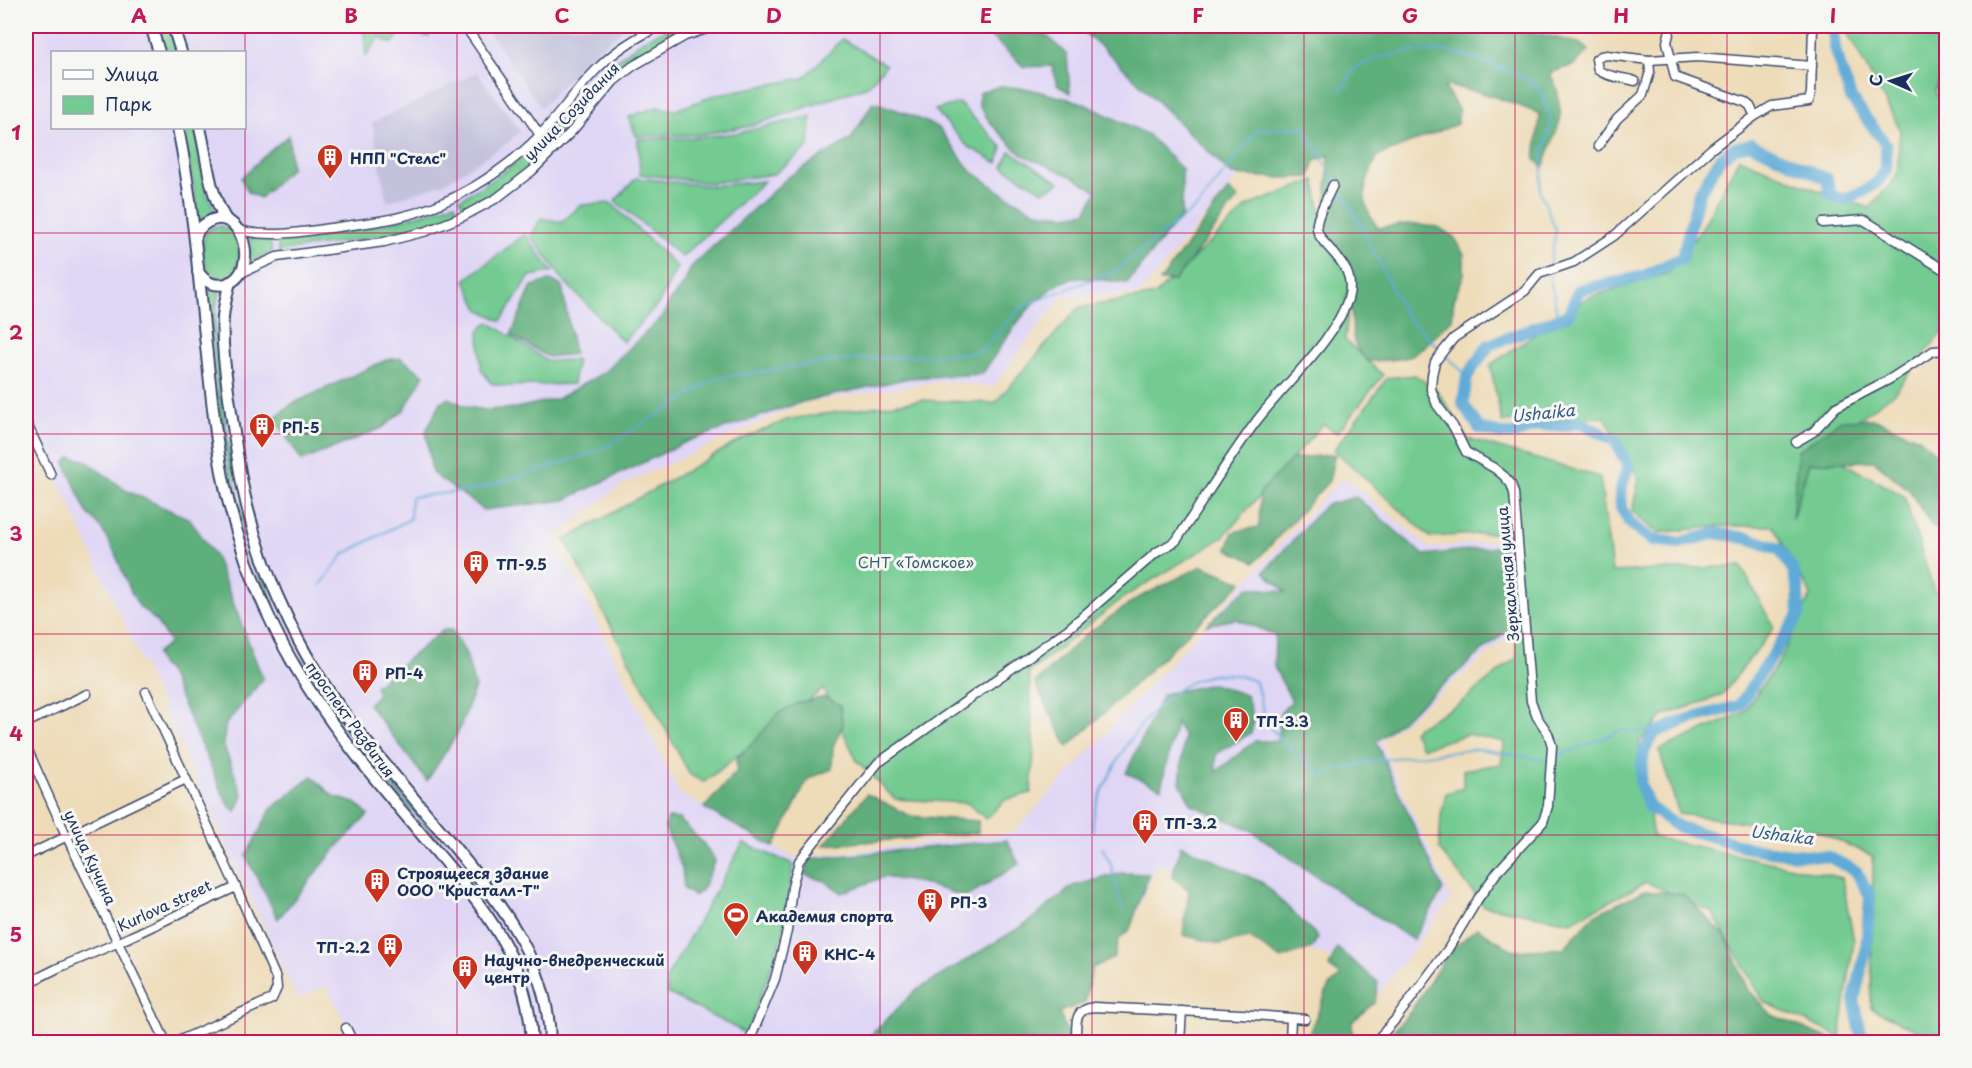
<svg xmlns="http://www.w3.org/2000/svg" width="1972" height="1068" font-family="'Playpen Sans',sans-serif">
	<rect width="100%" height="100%" fill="#f6f6f2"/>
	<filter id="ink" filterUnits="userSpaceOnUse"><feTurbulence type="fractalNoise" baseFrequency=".0167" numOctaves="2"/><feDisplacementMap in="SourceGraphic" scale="12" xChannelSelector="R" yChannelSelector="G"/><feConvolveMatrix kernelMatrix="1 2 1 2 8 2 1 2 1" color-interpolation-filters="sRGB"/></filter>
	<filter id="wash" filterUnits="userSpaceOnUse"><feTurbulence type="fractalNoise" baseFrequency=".008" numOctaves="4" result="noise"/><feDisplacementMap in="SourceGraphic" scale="24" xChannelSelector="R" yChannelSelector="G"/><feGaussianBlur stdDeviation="1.35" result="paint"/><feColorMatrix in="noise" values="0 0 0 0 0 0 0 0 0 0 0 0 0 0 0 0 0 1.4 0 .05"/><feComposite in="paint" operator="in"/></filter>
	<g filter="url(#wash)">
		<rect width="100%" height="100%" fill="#eedcb9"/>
		<path fill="#dfd5f5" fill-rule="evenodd" d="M26 26H1554L1240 175 1140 294 1061 297 993 387 941 381 803 403 622 485 553 538 592 611 679 793 795 858 1013 833 1343 477 1430 548 1512 539 1521 627 1380 741 1451 899 1379 994 1325 955 1229 928 1232 889 1156 864 1133 923 923 1042H355L326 986 297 999 56 475 26 403ZM52 52H244V128H52Z"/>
		<g fill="#c3c1db">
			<path d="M484 26H627L585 60 541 108Z"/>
			<path d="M477 72 520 131 509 142 444 183 387 202 372 123Z"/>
		</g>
		<g fill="#73cb91" stroke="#477d78" stroke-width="1.5">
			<path d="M156 26H168L177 52H164Z"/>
			<path d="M349 26H425L429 37 403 30 392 44 379 37 366 56 364 31Z"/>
			<path d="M671 26H690L668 36 613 76 606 68 642 41Z"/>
			<path d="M1847 26H1946V65L1935 91 1946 110V327L1894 393 1819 449 1904 496 1934 591 1946 598V1036L1922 1033 1871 1008 1873 856 1817 831 1679 814 1659 750 1743 713 1779 662 1811 595 1773 526H1719L1657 533 1632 511 1639 479 1605 417 1502 422 1490 365 1587 298 1668 273 1701 230 1739 158 1809 187 1870 208 1897 176 1900 129 1845 29Z"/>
			<path d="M842 39 886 65 868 86 751 126 695 135 636 136 629 117 656 107 676 110 718 94 804 78Z"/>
			<path d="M602 72 609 81C589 102 571 125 550 146 526 172 496 192 465 210L460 199C490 182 519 163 543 139 563 118 581 94 602 72Z"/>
			<path d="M959 103 1002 147 998 163 967 146 935 110Z"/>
			<path d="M811 116 809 146 774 174 710 183 640 174 638 139 691 138 738 133Z"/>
			<path d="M183 128H196L206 191 216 214 197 224 196 202Z"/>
			<path d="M1010 151 1060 183 1043 191 1003 167Z"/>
			<path d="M636 178 711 186 764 181 682 257 615 201Z"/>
			<path d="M1315 180 1325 236 1352 267 1345 340 1383 375 1337 433 1323 424 1222 538 1124 597 1029 672 1034 752 1031 793 1005 800 986 819 967 803 895 799 857 761 823 689 704 782 690 775 565 540 744 438 789 419 921 400 995 403 1078 308 1155 295 1248 206Z"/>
			<path d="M455 203 459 213C400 238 341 241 279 252L277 239C339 233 396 225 455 203Z"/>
			<path d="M611 203 677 267 659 303 623 342 563 280 531 236 541 218 562 222 581 205Z"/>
			<path d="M216 226C230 226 238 235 239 250 241 268 225 289 208 271 203 265 201 242 205 235 207 230 211 228 216 226Z"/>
			<path d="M525 234 552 272 530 276 501 321 479 309 465 280Z"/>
			<path d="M250 238 270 240 272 253 262 256 251 263Z"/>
			<path d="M207 290 220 293C210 315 217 342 219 366 225 425 232 485 251 543 257 563 266 583 274 603L270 604C256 570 243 536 235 500 219 431 214 360 207 290Z"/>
			<path d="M489 322 547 361 577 360 573 384 505 386 491 383 481 369 479 331Z"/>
			<path d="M1415 375 1437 390 1468 439 1600 477 1612 572 1741 566 1774 628 1722 695 1663 716 1639 742 1653 837 1842 878 1854 941 1840 1037 1764 1002 1712 912 1646 882 1571 922 1484 906 1439 849 1441 815 1446 793 1463 788V770L1501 764 1504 742 1468 734 1422 748 1413 731 1417 727 1459 704 1517 657 1508 532 1430 537 1334 450 1387 378Z"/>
			<path d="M300 660H303L332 706 358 741 498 912 495 914C432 828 356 754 300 663Z"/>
			<path d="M743 843 793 864 783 935 747 1034 667 993 666 979Z"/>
		</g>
		<g fill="#5eaf7b" stroke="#3c6f6c" stroke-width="1.5">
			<path d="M974 26H1037L1067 55 1070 93 1057 85 1052 66 1024 67 996 41Z"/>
			<path d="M1076 26H1506L1579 43 1589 50 1574 65 1550 73 1557 88 1561 118 1543 168 1535 159 1540 114C1508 101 1478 89 1444 86L1459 111 1457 124 1378 156C1363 183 1358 202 1378 228L1408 224 1438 227 1454 237 1464 254V275L1454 298 1452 320C1438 331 1423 351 1408 357 1397 361 1381 360 1369 361 1342 343 1360 320 1346 298L1352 280 1323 238 1319 226 1326 204 1329 155 1315 161 1310 177 1279 178 1232 175 1103 48Z"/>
			<path d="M1000 86 1029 89 1080 102 1147 134 1182 169V215L1127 283C1113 282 1085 276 1072 279 1032 290 1005 342 982 374L909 378 802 402 688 441 565 500 484 510 432 473 426 431 441 402 448 398 467 407 486 410 516 408 557 399 603 373 661 318 672 298 684 284 691 267 788 177 851 139 873 102 903 112 938 127 970 170 1001 192 1036 212 1065 215 1086 212 1097 191 1073 177 1021 154 992 125 979 106V93Z"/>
			<path d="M289 135 291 168 260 198 248 192 241 178 265 155Z"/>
			<path d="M1228 190 1238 198 1175 281H1160Z"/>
			<path d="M551 280 562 286 574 354 548 357 511 335 532 286Z"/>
			<path d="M401 358 424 375 404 410 382 428 302 461 274 418 292 404 386 360Z"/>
			<path d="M1875 419 1920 439 1946 462V536L1931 525 1910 491 1874 461 1809 463 1792 520 1798 451 1841 420Z"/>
			<path d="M1335 454 1329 481 1255 562 1227 549 1233 532 1259 527 1260 492 1292 459Z"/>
			<path d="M71 457 85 460 127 491 190 519 215 556 263 679 226 724 223 744 243 796 236 812 227 803 168 671 160 664 156 654 170 643 156 621 139 606 131 592 114 551 101 528 86 511 65 463Z"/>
			<path d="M1356 497 1424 555 1503 546 1512 626 1376 742 1443 890 1413 940 1321 880 1249 829 1192 805 1180 783 1184 736 1176 723 1161 788 1126 773 1163 694 1213 684 1246 695 1254 720 1251 733 1216 754V772L1255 741H1278L1280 713 1292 701 1274 667 1275 635 1236 619 1206 625 1249 587 1286 592 1264 572 1325 505Z"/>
			<path d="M1202 566 1242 582 1068 747 1035 683 1085 635 1136 599Z"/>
			<path d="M443 630H452L466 654 475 687 459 731 427 781 368 704 378 694 375 686Z"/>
			<path d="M825 697 840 705 843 725 833 746 832 769 808 779 774 847 704 808 737 771 736 759 755 741 778 713 798 703Z"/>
			<path d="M312 776 333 796 357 804 368 815 339 845 278 919 246 856 271 809Z"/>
			<path d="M867 794 910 816 978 821V833L824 845Z"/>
			<path d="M668 818 679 819 703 843 715 860 702 890 694 896 684 889 682 868 665 828Z"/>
			<path d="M1007 840 1019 864 966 897 921 883 884 877 842 893 825 881 805 875 809 859Z"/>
			<path d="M1181 845 1263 883 1318 937 1312 948 1281 959 1250 938 1219 944 1183 935 1189 890 1172 877Z"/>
			<path d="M1122 873 1149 874 1130 929 1119 939 1114 958 1092 968 1085 1003 1059 1012 1069 1037V1042H864L915 991 1027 923 1073 886Z"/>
			<path d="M1644 891 1683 894 1726 937 1747 988 1772 1015 1837 1042H1383L1411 1011 1448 953 1477 928 1514 951 1564 948 1594 915Z"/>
			<path d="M1337 948 1378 982 1375 1002 1352 1022 1353 1042H1308L1310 1031 1329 986 1341 976 1329 967Z"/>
		</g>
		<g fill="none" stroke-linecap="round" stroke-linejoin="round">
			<g stroke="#5eaad7" stroke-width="2">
				<path d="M1340 91 1355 68 1377 58 1407 52 1445 51 1459 53 1504 69 1532 82 1541 92 1551 122 1544 150 1540 191 1556 231 1549 267"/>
				<path d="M1549 272 1558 319"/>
				<path d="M320 586 344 554 410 519 411 497 476 490 601 450 717 378 834 361 980 352 1022 306 1115 271 1198 206 1258 130 1304 127 1360 224 1405 315 1467 376"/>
				<path d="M1555 757 1623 730 1654 733"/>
				<path d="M1093 831C1091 809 1102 791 1112 771 1138 720 1192 651 1256 682L1266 723 1292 750 1321 774 1377 760 1479 749 1538 759H1550"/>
				<path d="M1102 848 1110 862 1123 910"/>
			</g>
			<path stroke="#5eaad7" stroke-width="12" d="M1832 26 1836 54 1851 98 1886 145V169L1878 182 1862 192 1842 200 1830 194 1827 179 1751 144 1733 148 1720 159 1699 193 1682 258 1644 276 1579 290 1568 315 1489 345 1467 376 1463 404 1479 428 1501 434H1515L1539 425 1564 426 1580 422 1615 441 1628 466 1620 492 1621 508 1631 524 1652 540 1680 543 1716 533 1750 539 1779 549 1793 570 1798 589 1799 615 1739 706 1689 719 1654 733 1644 751 1640 783 1649 807 1679 827 1750 848 1785 853 1829 857 1856 871 1870 896 1866 949 1854 1000 1863 1042"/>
		</g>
	</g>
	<g filter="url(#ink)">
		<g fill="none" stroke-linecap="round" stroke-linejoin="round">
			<g stroke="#3b496c" stroke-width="11">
				<g id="minor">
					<path d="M465 26 540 135"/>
					<path d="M1671 26 1667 42 1675 77 1745 102 1750 106 1755 116"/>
					<path d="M1635 81C1623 77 1609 78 1598 70L1596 59 1601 56 1607 55 1649 60 1698 57 1812 66"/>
					<path d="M1598 146 1617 119 1643 95 1650 72 1649 60"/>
					<path d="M1823 223 1864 220 1946 271"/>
					<path d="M239 230C271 239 306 231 338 227 358 224 377 222 396 218 450 206 502 174 540 135 561 113 578 87 600 66 617 49 639 36 660 26"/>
					<path d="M241 273 277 257 384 242 427 231 464 216 497 198 532 171 573 130 614 81 633 66 685 36 716 26"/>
					<path d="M26 422 51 475"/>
					<path d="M1796 442 1813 432 1836 407 1890 379 1933 351 1946 350"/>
					<path d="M146 692 236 887"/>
					<path d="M26 723 87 694"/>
					<path d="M26 746 66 835 166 1042"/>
					<path d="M26 856 186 779"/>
					<path d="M26 984 58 968 117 943 236 887 276 978 277 988 272 999 176 1042"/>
					<path d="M346 1028 353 1042"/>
					<path d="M749 1042 775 979 787 931 792 887 799 861 878 763 1068 629 1157 552 1176 541C1202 502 1227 461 1255 423 1282 386 1334 342 1348 299 1360 259 1313 247 1317 223 1319 211 1328 197 1333 185"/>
					<path d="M1076 1042C1077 1024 1072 1010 1094 1007L1241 1014 1305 1019"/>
					<path d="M1180 1042 1182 1011"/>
					<path d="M1290 1042 1291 1018"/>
					<path d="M1375 1042 1395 1020 1448 949 1478 899 1498 871 1543 822 1548 806 1552 746 1548 733 1537 717 1531 701 1514 493 1511 484 1504 476 1494 468 1466 452 1453 426 1437 405 1431 389 1432 375 1435 362 1444 350 1454 338 1525 291 1539 274 1574 262 1614 236 1711 149 1755 116 1772 106 1809 101 1811 93 1813 26"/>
				</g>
			</g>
			<g stroke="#3b496c" stroke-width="14">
				<g id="tertiary">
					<path d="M151 26 159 52"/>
					<path d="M173 26 181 52"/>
					<path d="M178 128C194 208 200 292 209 374 214 417 218 461 229 504 246 569 272 633 309 689 341 739 379 784 417 829 473 896 528 950 532 1042"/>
					<path d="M200 128C208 161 208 190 226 220"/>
					<path d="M195 240C196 232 201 226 208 222 242 203 262 273 226 284 213 287 206 282 198 272"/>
					<path d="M230 282C227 294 224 305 223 317 221 348 227 382 231 412 235 439 238 466 244 493 263 581 307 670 364 739 396 778 429 816 460 854 506 911 549 967 550 1042"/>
				</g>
			</g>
			<use href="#minor" stroke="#fff" stroke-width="8"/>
			<use href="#tertiary" stroke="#fff" stroke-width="10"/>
		</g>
	</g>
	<path fill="none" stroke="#c2185b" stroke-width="1.5" stroke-opacity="0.55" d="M245 26V1042M457 26V1042M668 26V1042M880 26V1042M1092 26V1042M1304 26V1042M1515 26V1042M1727 26V1042M26 233H1946M26 434H1946M26 634H1946M26 835H1946"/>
	<defs>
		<g id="building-pin" transform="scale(1.35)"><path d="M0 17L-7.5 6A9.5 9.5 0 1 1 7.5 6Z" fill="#c8321e" stroke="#f6f6f2"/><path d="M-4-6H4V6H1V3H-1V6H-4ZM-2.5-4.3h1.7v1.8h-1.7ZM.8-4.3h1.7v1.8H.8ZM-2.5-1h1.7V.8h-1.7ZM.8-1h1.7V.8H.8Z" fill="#fff"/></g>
		<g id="stadium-pin" transform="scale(1.35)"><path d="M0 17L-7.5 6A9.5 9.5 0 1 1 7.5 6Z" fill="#c8321e" stroke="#f6f6f2"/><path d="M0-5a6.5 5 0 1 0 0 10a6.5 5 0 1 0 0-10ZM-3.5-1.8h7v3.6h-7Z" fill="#fff"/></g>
	</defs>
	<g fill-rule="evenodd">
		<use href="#building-pin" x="330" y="157"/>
		<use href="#building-pin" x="262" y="426"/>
		<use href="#building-pin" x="476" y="563"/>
		<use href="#building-pin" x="365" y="672"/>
		<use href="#building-pin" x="1236" y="720"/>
		<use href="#building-pin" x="1145" y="822"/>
		<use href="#building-pin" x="377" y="881"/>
		<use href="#building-pin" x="930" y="901"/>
		<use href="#stadium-pin" x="736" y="915"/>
		<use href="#building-pin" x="390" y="946"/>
		<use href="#building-pin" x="805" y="953"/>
		<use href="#building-pin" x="465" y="968"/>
	</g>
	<g text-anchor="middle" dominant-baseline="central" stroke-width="6" stroke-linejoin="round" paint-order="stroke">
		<g font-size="15" fill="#1b2f5e" stroke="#f6f6f2">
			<text transform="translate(571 111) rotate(-46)">улица Созидания</text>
			<text transform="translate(1507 574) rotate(-95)">Зеркальная улица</text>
			<text transform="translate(351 719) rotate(54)">проспект Развития</text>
			<text transform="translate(91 857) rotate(65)">улица Кучина</text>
			<text transform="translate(164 905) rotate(-25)">Kurlova street</text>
		</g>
		<g font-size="15" font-weight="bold" fill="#1b2f5e" stroke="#f6f6f2" text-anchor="start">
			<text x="350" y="157">НПП "Стелс"</text>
			<text x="282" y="426">РП-5</text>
			<text x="496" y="563">ТП-9.5</text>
			<text x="385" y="672">РП-4</text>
			<text x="1256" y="720">ТП-3.3</text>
			<text x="1164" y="822">ТП-3.2</text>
			<text x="397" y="872">Строящееся здание<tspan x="397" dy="17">ООО "Кристалл-Т"</tspan></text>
			<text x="950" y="901">РП-3</text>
			<text x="756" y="915">Академия спорта</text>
			<text x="370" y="946" text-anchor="end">ТП-2.2</text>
			<text x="824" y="953">КНС-4</text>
			<text x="484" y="959">Научно-внедренческий<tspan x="484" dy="17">центр</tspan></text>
		</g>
		<g font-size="15" fill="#355e6d" stroke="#f6f6f2">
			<text x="916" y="561">СНТ «Томское»</text>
		</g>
		<g font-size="16" font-style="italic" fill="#325a88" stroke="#f6f6f2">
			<text transform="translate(1543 412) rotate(-6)">Ushaika</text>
			<text transform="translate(1782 834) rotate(7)">Ushaika</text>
		</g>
	</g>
	<rect width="1972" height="1068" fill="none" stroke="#f6f6f2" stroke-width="66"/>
	<rect x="51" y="51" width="195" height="78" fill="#f6f6f2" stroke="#9ea6b7" stroke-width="1.5"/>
	<rect x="63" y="70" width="30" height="9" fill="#ffffff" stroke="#9ea6b7" stroke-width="1.5"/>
	<text x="105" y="81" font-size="18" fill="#1b2f5e">Улица</text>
	<rect x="63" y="96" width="30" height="18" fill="#73cb91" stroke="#9ea6b7" stroke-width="1.5"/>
	<text x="105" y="111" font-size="18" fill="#1b2f5e">Парк</text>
	<g transform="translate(1891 81) rotate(273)" stroke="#f6f6f2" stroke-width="4.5" paint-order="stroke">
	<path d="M0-4.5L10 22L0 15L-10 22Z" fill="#1b2f5e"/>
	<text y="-9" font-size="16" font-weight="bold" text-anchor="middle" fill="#1b2f5e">С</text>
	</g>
	<rect x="33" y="33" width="1906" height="1002" fill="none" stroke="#c2185b" stroke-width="2"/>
	<g font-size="20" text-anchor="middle" font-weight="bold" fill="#c2185b">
		<text x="139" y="23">A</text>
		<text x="351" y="23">B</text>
		<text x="562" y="23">C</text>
		<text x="774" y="23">D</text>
		<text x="986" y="23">E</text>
		<text x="1198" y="23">F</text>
		<text x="1410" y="23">G</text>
		<text x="1621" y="23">H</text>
		<text x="1833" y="23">I</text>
		<text x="16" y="140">1</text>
		<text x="16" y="340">2</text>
		<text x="16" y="541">3</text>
		<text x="16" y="741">4</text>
		<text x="16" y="942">5</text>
	</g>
</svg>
